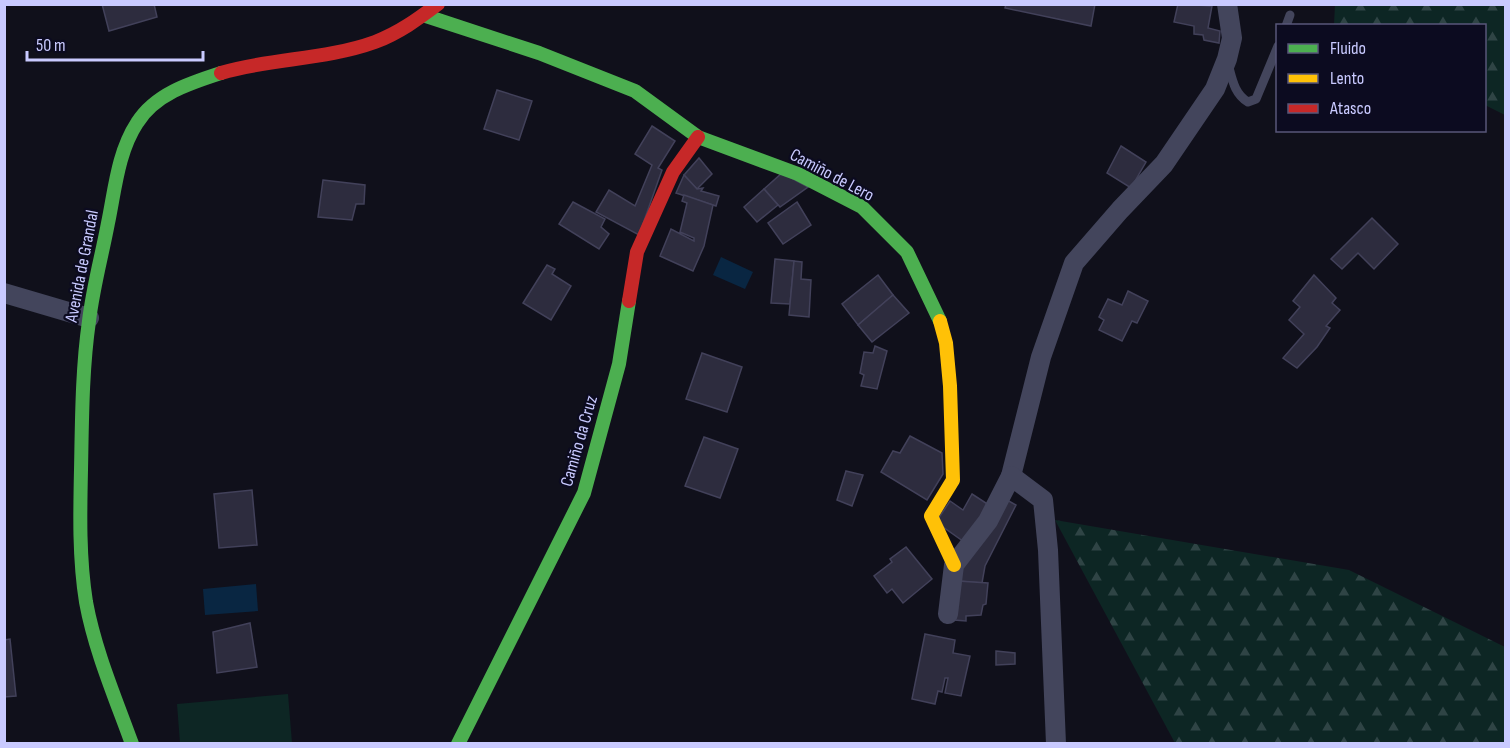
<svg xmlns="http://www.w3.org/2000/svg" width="1510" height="748" font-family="'Sofia Sans Condensed',sans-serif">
	<defs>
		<pattern id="forest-firs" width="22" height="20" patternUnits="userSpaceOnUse" patternTransform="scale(1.5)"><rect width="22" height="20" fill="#0d2624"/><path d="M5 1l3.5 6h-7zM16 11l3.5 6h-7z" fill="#2f4445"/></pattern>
	</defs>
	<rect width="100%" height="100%" fill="#10101b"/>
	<g fill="url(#forest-firs)">
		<path d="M1335 5H1505V115L1485 105 1484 26 1334 25Z"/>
		<path d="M1055 520 1349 570 1505 647V743H1175Z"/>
	</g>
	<path fill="#0d2624" d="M288 694 292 743H180L177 704Z"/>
	<g fill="#092642">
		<path d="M721 257 753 272 745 289 713 275Z"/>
		<path d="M256 584 258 611 205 615 203 589Z"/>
	</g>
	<g fill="#2d2c3e" stroke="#42415a" stroke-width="1.5">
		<path d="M102 4H154L157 17 109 31Z"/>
		<path d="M1006 4H1095L1091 26 1005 8Z"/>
		<path d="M1178 4 1212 6 1208 28 1220 31 1219 43 1204 40 1203 35 1194 34V26L1174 22Z"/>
		<path d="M497 90 532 101 519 140 484 129Z"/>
		<path d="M652 126 675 141 658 168 662 170 639 235 596 212 609 190 635 206 652 165 635 154Z"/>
		<path d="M1121 146 1146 162 1131 188 1107 173Z"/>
		<path d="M699 158 712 174 697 189 684 175Z"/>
		<path d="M782 173 808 187 780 207 764 189Z"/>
		<path d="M684 175 697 189 703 188 701 191 719 196 716 206 676 193Z"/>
		<path d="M323 180 365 185 364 204H356L352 220 318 217Z"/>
		<path d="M764 189 778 205 757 222 744 207Z"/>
		<path d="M684 195 713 205 704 246 693 271 660 256 671 229 694 241V238L680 232 687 203 682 201Z"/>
		<path d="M573 202 605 219 601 227 609 234 599 249 559 224Z"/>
		<path d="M797 202 811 225 783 244 768 223Z"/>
		<path d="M1372 218 1398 244 1374 269 1358 253 1342 269 1331 259Z"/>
		<path d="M775 259 794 261 790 304 771 303Z"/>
		<path d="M794 261 802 262 801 279 811 280 809 317 789 315Z"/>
		<path d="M547 265 555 269 552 274 571 286 551 320 523 303Z"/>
		<path d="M878 275 893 295 858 325 842 304Z"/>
		<path d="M1314 275 1336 298 1332 303 1340 310 1326 326 1330 328 1317 347 1297 368 1283 358 1304 334 1289 320 1300 307 1293 301Z"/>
		<path d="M1128 291 1148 301 1137 323 1132 321 1122 341 1099 330 1104 320 1099 317 1108 299 1122 305Z"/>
		<path d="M893 295 909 313 872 342 858 325Z"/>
		<path d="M875 346 887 351 877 389 861 386 864 375 860 373 864 352 873 353Z"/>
		<path d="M702 353 742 367 727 412 686 399Z"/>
		<path d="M910 436 942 453 943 474 927 500 881 472 893 451 900 453Z"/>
		<path d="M704 437 738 449 720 498 685 486Z"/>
		<path d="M846 471 863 475 852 506 837 500Z"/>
		<path d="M252 490 257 545 219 548 214 494Z"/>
		<path d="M972 494 989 505 967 544 936 522 950 501 963 510Z"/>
		<path d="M1007 500 1016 505 985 566 982 583 958 581 961 560Z"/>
		<path d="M906 547 932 579 903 603 892 589 887 593 874 576 892 562 890 559Z"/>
		<path d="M958 581 988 583 986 604 983 605 981 615 966 616V621L954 620Z"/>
		<path d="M250 623 257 667 217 673 213 632Z"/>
		<path d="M925 634 955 640 953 653 970 656 961 696 945 693 948 678H945L942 692 938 691 935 704 912 699Z"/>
		<path d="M10 639 16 696 4 697V640Z"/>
		<path d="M996 651 1015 653V664L996 665Z"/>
	</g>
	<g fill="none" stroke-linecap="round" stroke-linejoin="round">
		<g stroke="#43455c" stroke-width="9">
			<path d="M1286 26 1290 15"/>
			<path d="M1228 64C1232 78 1234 94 1248 102L1256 99 1278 46"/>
		</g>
		<g stroke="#43455c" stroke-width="20">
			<path d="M4 293 89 318"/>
			<path d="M1011 476 1041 357 1074 263 1120 210 1164 164 1215 89 1227 59 1232 38 1227 4"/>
			<path d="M948 614 954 565 988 521 1011 476 1043 500 1048 550 1056 744"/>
		</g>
		<g stroke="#4caf50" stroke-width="14">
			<path d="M426 16 539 53 635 91 698 137 798 174 862 207 907 252 940 321"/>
			<path d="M132 744C115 697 95 651 86 602 79 558 80 514 81 470 82 420 82 370 89 321 93 287 102 255 108 223 115 189 118 152 137 123 155 94 190 83 221 73"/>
			<path d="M458 744 584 493 619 364 629 301"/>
		</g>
		<path stroke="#ffc107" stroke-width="14" d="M940 321 946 343 950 386 953 480 931 516 954 565"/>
		<g stroke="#c62828" stroke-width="14">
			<path d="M221 73C271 58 325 60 375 42 399 33 418 19 438 4"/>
			<path d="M629 301 637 252 673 172 698 137"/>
		</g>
	</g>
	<g text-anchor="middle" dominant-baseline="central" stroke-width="4.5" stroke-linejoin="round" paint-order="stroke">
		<g font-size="18" fill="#c9caff" stroke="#0c0b20">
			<text transform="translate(832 175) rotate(28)">Camiño de Lero</text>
			<text transform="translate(82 266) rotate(-79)">Avenida de Grandal</text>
			<text transform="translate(579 441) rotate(-74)">Camiño da Cruz</text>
		</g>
	</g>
	<rect width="1510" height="748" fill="none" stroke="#c9caff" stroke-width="12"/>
	<rect x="1276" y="24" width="210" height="108" fill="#0c0b20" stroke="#585779" stroke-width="1.5"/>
	<rect x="1288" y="44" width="30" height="9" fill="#4caf50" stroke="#585779" stroke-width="1.5"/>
	<text x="1330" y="54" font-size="18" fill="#c9caff">Fluido</text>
	<rect x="1288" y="74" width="30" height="9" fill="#ffc107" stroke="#585779" stroke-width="1.5"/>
	<text x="1330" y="84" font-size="18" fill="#c9caff">Lento</text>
	<rect x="1288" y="104" width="30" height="9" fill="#c62828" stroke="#585779" stroke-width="1.5"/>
	<text x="1330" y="114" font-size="18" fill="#c9caff">Atasco</text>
	<path d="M27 51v9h176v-9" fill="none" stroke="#c9caff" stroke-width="3"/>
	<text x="36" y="51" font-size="18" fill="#c9caff" stroke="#0c0b20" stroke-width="4.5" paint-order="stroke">50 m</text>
</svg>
